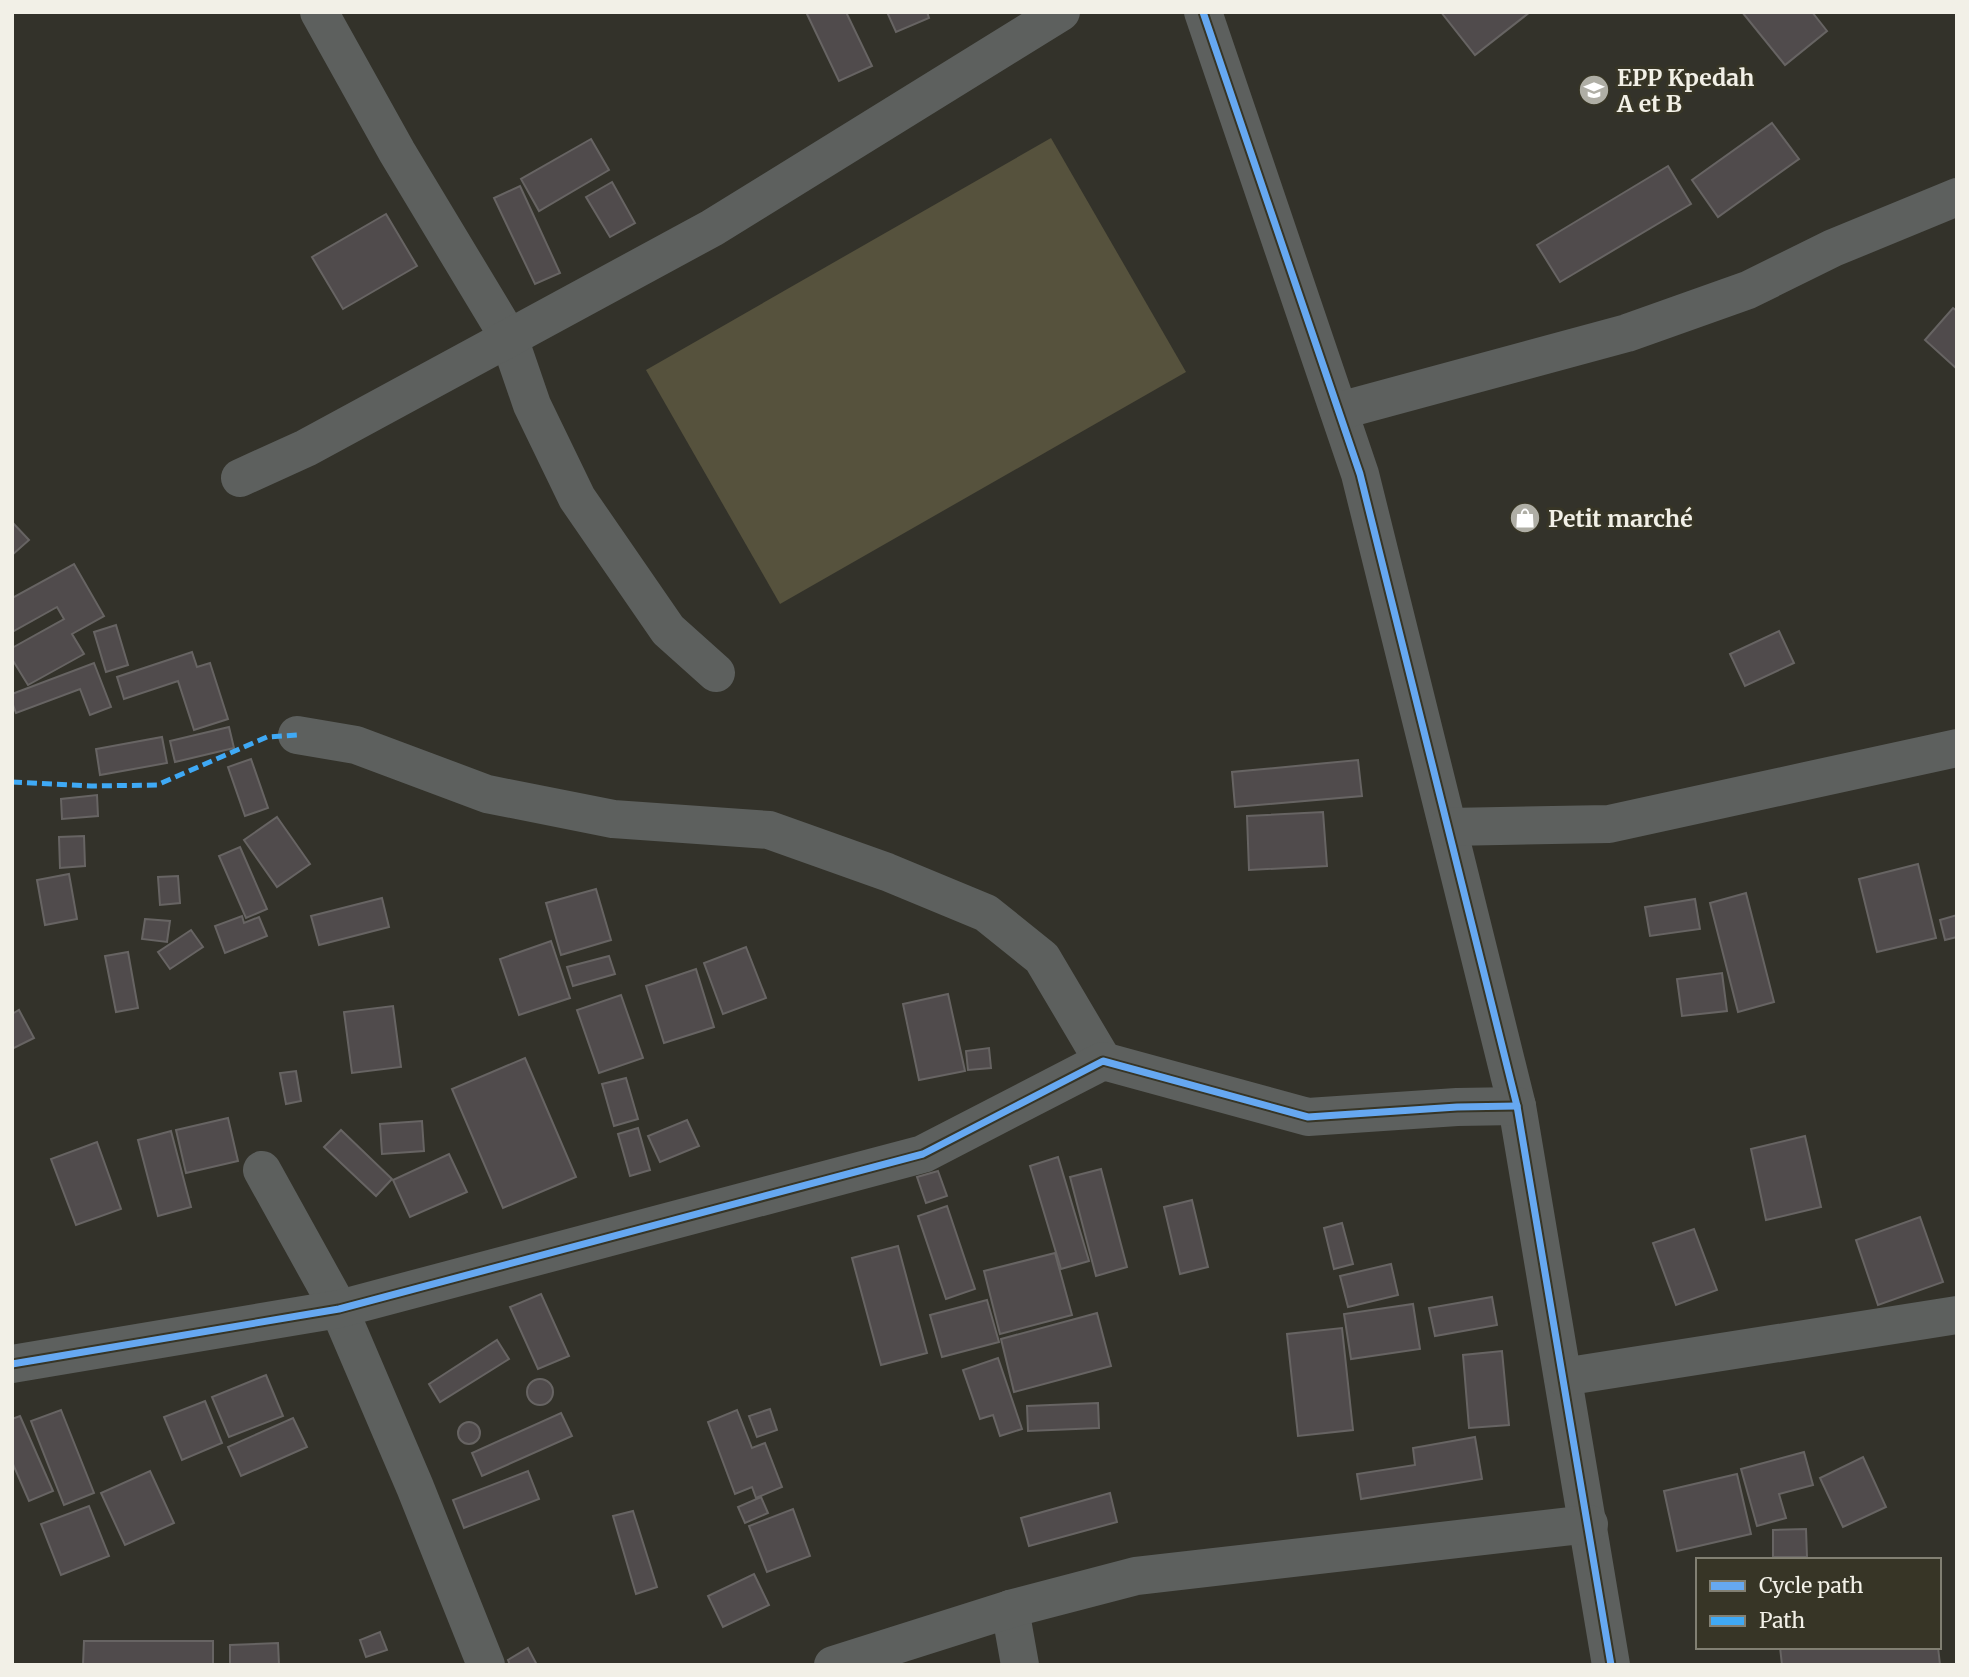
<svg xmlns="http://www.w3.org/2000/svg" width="1969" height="1677" font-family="Merriweather,serif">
	<rect width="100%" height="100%" fill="#33322a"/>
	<path fill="#56523d" d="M1051 138 1186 372 780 604 646 370Z"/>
	<g fill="#504b4c" stroke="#676463" stroke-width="2">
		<path d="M810 12H846L872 66 839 81 807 14Z"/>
		<path d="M887 12H927L929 18 896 32Z"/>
		<path d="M1441 12H1530L1475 55Z"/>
		<path d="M1742 12H1812L1827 31 1785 65Z"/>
		<path d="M1772 123 1799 159 1718 217 1692 180Z"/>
		<path d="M591 139 609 170 539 211 521 179Z"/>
		<path d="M1668 166 1691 204 1560 282 1537 245Z"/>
		<path d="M612 182 635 223 610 237 586 197Z"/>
		<path d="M520 186 560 273 535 284 494 198Z"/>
		<path d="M386 214 417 266 343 309 312 257Z"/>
		<path d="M1953 308 1957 311V369L1925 340Z"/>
		<path d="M12 522 29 540 12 555Z"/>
		<path d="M74 564 104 616 72 634 84 654 28 685 12 659V648L64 619 57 607 12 632V598Z"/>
		<path d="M116 625 128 665 106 672 94 632Z"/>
		<path d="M1779 631 1794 663 1745 686 1730 654Z"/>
		<path d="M192 652 197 667 210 663 228 719 194 730 178 681 124 699 117 677Z"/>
		<path d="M94 663 111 707 90 715 80 689 16 713 12 702V694Z"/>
		<path d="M229 727 234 748 175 762 170 741Z"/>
		<path d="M162 737 167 763 100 775 96 749Z"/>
		<path d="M251 759 268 808 245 816 228 767Z"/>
		<path d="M1358 760 1362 796 1235 807 1232 772Z"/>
		<path d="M97 795 98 816 62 819 61 799Z"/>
		<path d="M1323 812 1327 866 1249 870 1247 816Z"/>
		<path d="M277 817 310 864 277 887 244 840Z"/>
		<path d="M84 836 85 866 60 868 59 837Z"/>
		<path d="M240 847 267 909 246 918 219 856Z"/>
		<path d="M1918 864 1936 938 1877 952 1859 879Z"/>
		<path d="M69 874 77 919 45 925 37 880Z"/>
		<path d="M178 876 180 903 160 905 158 877Z"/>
		<path d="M596 889 611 940 561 955 546 903Z"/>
		<path d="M1746 893 1774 1002 1738 1012 1710 903Z"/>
		<path d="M382 898 389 927 319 945 311 916Z"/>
		<path d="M1695 899 1700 929 1650 936 1645 907Z"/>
		<path d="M1957 915V937L1945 940 1940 920Z"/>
		<path d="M242 916 244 923 259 917 267 936 225 953 215 926Z"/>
		<path d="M145 919 170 921 167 942 142 939Z"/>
		<path d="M191 930 203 947 170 969 158 952Z"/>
		<path d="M551 941 570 998 519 1015 500 959Z"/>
		<path d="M746 947 766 998 723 1014 704 963Z"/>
		<path d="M128 952 138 1008 116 1012 105 956Z"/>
		<path d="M609 956 615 974 573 986 567 967Z"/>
		<path d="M696 969 714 1027 664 1043 646 986Z"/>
		<path d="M1722 973 1727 1011 1682 1016 1677 979Z"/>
		<path d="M948 994 965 1071 919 1080 903 1004Z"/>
		<path d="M621 995 643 1058 599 1073 577 1010Z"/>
		<path d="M393 1006 401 1067 352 1073 344 1012Z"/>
		<path d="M19 1010 34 1038 12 1049V1014Z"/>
		<path d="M989 1048 991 1068 968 1070 966 1051Z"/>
		<path d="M525 1058 576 1177 503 1208 452 1089Z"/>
		<path d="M296 1071 301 1101 286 1104 280 1073Z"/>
		<path d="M626 1078 638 1119 614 1126 602 1084Z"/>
		<path d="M228 1118 238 1161 186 1173 176 1130Z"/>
		<path d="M687 1120 699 1146 660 1162 648 1136Z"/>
		<path d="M422 1121 424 1151 382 1154 380 1124Z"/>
		<path d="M638 1128 650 1170 630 1176 618 1134Z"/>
		<path d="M341 1130 392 1179 376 1196 324 1147Z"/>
		<path d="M171 1131 191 1207 158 1216 138 1140Z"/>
		<path d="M1805 1136 1821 1207 1766 1220 1751 1149Z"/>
		<path d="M97 1142 121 1209 76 1225 51 1159Z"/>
		<path d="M449 1154 467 1192 410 1217 393 1180Z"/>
		<path d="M1058 1157 1089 1261 1061 1269 1030 1166Z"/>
		<path d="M1101 1169 1127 1267 1096 1276 1070 1177Z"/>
		<path d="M938 1171 947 1196 926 1203 917 1177Z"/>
		<path d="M1192 1200 1208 1267 1180 1274 1164 1207Z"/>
		<path d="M947 1206 975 1289 946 1299 918 1216Z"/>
		<path d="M1920 1217 1943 1282 1878 1305 1856 1240Z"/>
		<path d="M1342 1223 1353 1264 1334 1269 1324 1228Z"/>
		<path d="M1694 1229 1717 1290 1676 1305 1653 1243Z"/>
		<path d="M898 1246 927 1353 881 1365 852 1258Z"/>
		<path d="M1055 1253 1072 1315 1000 1334 984 1271Z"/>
		<path d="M1391 1264 1398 1295 1348 1307 1340 1276Z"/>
		<path d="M541 1294 569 1356 538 1369 510 1307Z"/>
		<path d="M1492 1297 1497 1325 1435 1336 1429 1308Z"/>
		<path d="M987 1300 999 1342 942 1357 930 1315Z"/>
		<path d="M1413 1304 1420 1349 1351 1359 1344 1314Z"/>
		<path d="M1097 1313 1111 1366 1014 1392 1001 1339Z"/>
		<path d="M1342 1328 1353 1430 1298 1436 1287 1334Z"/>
		<path d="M497 1340 509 1359 440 1402 429 1384Z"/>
		<path d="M1502 1351 1509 1425 1469 1428 1463 1355Z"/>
		<path d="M998 1358 1022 1429 1000 1436 993 1415 980 1419 963 1370Z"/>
		<path d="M266 1375 283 1416 229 1437 212 1397Z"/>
		<circle cx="540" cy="1392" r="13"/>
		<path d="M205 1401 222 1443 182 1460 164 1417Z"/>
		<path d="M1098 1403 1099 1428 1028 1431 1027 1406Z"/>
		<path d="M770 1409 777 1430 757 1437 749 1416Z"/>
		<path d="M61 1410 94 1493 64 1505 31 1421Z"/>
		<path d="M737 1410 752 1448 765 1443 782 1487 756 1498 752 1487 735 1494 708 1422Z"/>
		<path d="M561 1413 572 1436 482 1476 472 1453Z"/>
		<path d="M20 1416 53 1491 29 1501 12 1462V1419Z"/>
		<path d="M293 1418 307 1447 241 1476 228 1447Z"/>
		<circle cx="469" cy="1433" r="11"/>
		<path d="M1475 1437 1482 1479 1361 1499 1357 1474 1415 1465 1413 1448Z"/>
		<path d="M1804 1452 1813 1485 1779 1494 1786 1518 1757 1526 1741 1469Z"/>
		<path d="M1863 1457 1886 1507 1843 1527 1820 1478Z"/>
		<path d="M150 1471 174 1523 125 1545 101 1493Z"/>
		<path d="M528 1471 539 1499 464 1528 453 1500Z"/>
		<path d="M1737 1474 1751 1534 1677 1551 1664 1491Z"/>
		<path d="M1110 1493 1117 1522 1029 1546 1021 1518Z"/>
		<path d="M761 1497 768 1513 745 1523 738 1507Z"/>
		<path d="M89 1506 109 1556 61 1575 41 1524Z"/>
		<path d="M793 1509 810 1556 767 1572 749 1526Z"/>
		<path d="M633 1511 657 1587 636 1594 613 1516Z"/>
		<path d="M1806 1529 1807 1557H1773V1530Z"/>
		<path d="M754 1574 769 1605 723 1627 708 1596Z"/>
		<path d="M380 1632 387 1650 366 1657 360 1640Z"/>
		<path d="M84 1641H213V1665H83Z"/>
		<path d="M278 1643 279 1665H230V1645Z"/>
		<path d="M1780 1647H1938L1940 1665H1782Z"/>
		<path d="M528 1648 537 1665H510L508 1660Z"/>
	</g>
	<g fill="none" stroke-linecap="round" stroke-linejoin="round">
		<g stroke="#5d605e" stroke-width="38">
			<path d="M319 12 397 152 509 338 532 405 577 498 668 630 716 673"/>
			<path d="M1203 12 1360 474 1517 1106 1611 1665"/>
			<path d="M1339 411 1627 333 1748 290 1833 248 1957 197"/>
			<path d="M240 478 306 448 712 228 1061 12"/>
			<path d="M297 735 356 745 487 794 613 819 769 830 887 872 986 913 1042 958 1103 1061"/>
			<path d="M1448 827 1609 824 1957 748"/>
			<path d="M262 1170 339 1309 415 1487 486 1665"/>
			<path d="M12 1364 339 1309 923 1154 1103 1061 1308 1117 1457 1107 1517 1106"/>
			<path d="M1563 1377 1957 1315"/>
			<path d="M1010 1609 1020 1665"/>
			<path d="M833 1665 1010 1609 1136 1576 1589 1524"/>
		</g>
		<path stroke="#3fa9f5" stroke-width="5" stroke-dasharray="10 5" stroke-linecap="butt" d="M12 782 91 786 157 785 267 737 297 735"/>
		<g stroke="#373526" stroke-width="11">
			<g id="cycleway">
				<path d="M1203 12 1360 474 1517 1106 1611 1665"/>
				<path d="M12 1364 339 1309 923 1154 1103 1061 1308 1117 1457 1107 1517 1106"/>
			</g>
		</g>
		<use href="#cycleway" stroke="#66a8f1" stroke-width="7"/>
	</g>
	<defs>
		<g id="school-disc" transform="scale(1.575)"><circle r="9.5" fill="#afaea5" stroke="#373526"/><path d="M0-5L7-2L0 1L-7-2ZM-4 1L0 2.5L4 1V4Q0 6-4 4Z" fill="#fff"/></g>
		<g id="shop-disc" transform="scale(1.575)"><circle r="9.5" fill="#afaea5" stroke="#373526"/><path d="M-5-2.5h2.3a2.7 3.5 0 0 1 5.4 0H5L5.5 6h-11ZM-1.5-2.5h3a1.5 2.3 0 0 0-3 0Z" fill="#fff"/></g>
	</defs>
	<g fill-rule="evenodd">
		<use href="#school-disc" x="1594" y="90"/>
		<use href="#shop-disc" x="1525" y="518"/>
	</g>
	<g text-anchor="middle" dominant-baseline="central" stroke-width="6" stroke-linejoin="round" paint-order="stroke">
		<g font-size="23" font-weight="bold" fill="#f2f0e7" stroke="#373526" text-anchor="start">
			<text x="1617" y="77">EPP Kpedah<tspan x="1617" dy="26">A et B</tspan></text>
			<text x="1548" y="518">Petit marché</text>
		</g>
	</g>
	<rect width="1969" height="1677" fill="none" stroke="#f2f0e7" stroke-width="28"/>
	<rect x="1696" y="1558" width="245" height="91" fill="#373526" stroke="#828073" stroke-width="2"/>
	<rect x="1710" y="1581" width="35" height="10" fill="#66a8f1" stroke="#828073" stroke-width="2"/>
	<text x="1759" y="1593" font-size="21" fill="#f2f0e7">Cycle path</text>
	<rect x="1710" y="1616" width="35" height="10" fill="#3fa9f5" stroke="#828073" stroke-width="2"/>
	<text x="1759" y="1628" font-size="21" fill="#f2f0e7">Path</text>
</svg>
